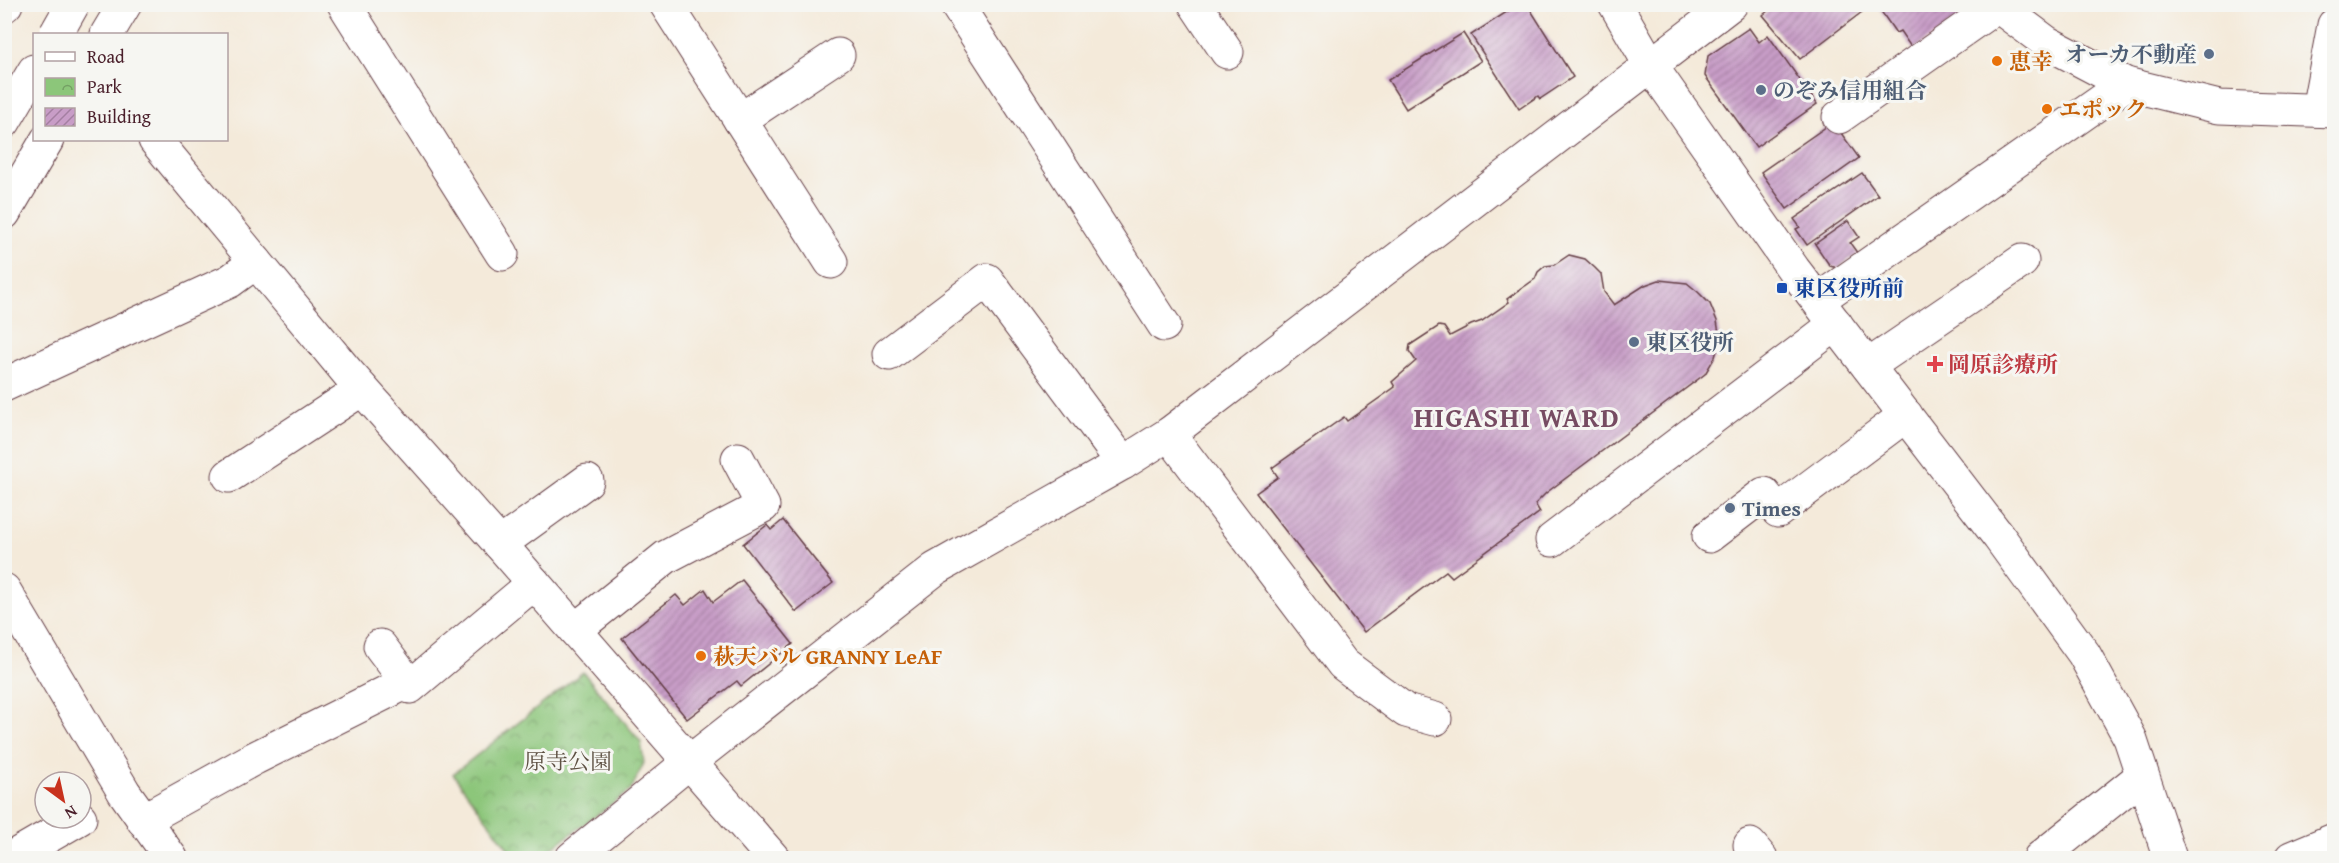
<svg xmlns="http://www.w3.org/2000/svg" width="2339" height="863" font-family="'Gentium Book Plus','Noto Serif JP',serif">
	<defs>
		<pattern id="park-crowns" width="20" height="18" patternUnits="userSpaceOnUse" patternTransform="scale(1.5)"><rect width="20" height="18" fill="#8cc67a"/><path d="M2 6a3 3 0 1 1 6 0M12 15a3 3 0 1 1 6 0" fill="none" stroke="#74a064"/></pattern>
		<pattern id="building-hatch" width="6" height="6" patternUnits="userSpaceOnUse" patternTransform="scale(1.5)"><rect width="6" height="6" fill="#c89dc7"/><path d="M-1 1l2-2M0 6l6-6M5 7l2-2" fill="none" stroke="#a47fa2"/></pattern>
	</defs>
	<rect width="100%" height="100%" fill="#f6f6f2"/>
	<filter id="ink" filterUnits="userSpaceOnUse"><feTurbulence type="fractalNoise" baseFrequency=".0167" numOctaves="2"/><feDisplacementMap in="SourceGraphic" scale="12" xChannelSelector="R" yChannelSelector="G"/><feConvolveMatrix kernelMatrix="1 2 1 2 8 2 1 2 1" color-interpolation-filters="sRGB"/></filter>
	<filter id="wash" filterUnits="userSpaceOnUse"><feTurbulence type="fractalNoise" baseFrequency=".008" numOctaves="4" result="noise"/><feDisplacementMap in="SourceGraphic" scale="24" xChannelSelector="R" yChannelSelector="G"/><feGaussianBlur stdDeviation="1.35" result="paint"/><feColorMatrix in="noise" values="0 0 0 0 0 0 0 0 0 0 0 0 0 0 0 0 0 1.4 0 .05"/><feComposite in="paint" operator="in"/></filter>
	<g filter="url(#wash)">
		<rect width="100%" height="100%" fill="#f4eada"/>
		<path fill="url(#park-crowns)" stroke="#6b7252" stroke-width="1.5" d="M583 672 641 742 644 763 631 790 538 858H515L453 774Z"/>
		<g id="blocks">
			<g fill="url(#building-hatch)">
				<path d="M1519 4H1527L1573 77 1540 99 1538 96 1519 109 1471 35Z"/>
				<path d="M1776 4H1868L1870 6 1800 59 1763 15Z"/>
				<path d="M1876 4H1955L1963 16 1913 50 1900 31 1896 33Z"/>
				<path d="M1749 28 1759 42 1768 35 1817 104 1756 147 1705 76 1708 56Z"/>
				<path d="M1463 33 1481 61 1406 109 1388 80Z"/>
				<path d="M1833 122 1859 158 1787 209 1761 172Z"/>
				<path d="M1862 173 1878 195 1807 245 1796 229 1800 227 1794 219Z"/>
				<path d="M1848 221 1859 237 1850 243 1858 254 1838 268 1830 266 1815 244Z"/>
				<path d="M1569 255 1585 259 1595 268 1601 274 1604 292 1614 305 1645 285 1659 280 1687 283 1698 292 1710 304 1717 321 1720 340 1715 357 1705 374 1546 493 1535 504 1540 512 1452 577 1446 571 1364 632 1256 493 1278 477 1272 468 1344 417 1347 421 1395 387 1392 382 1416 361 1409 351 1410 345 1439 326 1444 327 1450 336 1471 325 1482 321 1509 302 1507 299 1535 279 1538 272 1545 266 1554 265Z"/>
				<path d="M783 520 833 583 796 612 743 544 767 525 771 530Z"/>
				<path d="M742 580 793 644 741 686 737 681 687 719 622 638 676 595 685 605 705 589 713 602Z"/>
			</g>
		</g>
	</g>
	<g filter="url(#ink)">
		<use href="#blocks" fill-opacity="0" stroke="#643d45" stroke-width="1.5"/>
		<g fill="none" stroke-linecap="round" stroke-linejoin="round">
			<g stroke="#643d45" stroke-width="35">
				<g id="minor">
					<path d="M344 4 502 254"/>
					<path d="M666 4 831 262"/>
					<path d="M956 4 1164 325"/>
					<path d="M1195 4 1227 52"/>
					<path d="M1615 4 1651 66 1794 270 1999 537 2084 654 2130 738 2170 858"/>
					<path d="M1995 4 2046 42 2126 84 2219 107 2334 111"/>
					<path d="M107 34 125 4"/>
					<path d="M2318 110 2334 25"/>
					<path d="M1839 117 1997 6"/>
					<path d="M740 120 838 55"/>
					<path d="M155 140 348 373 500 544 773 858"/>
					<path d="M4 213 47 140"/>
					<path d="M1818 300 2126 84"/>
					<path d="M889 354 987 280 1123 463"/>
					<path d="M1868 366 2022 261"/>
					<path d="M4 385 230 281 256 262"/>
					<path d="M1169 434 1343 664 1406 711 1435 719"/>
					<path d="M229 476 362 389"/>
					<path d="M1709 536 1764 494 1778 511 1906 415"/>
					<path d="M1552 540 1836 324"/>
					<path d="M500 544 587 481"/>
					<path d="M4 590 124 792 171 858"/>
					<path d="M575 630 666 557 763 506 738 459"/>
					<path d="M380 646 407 682"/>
					<path d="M143 820 255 758 407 682 410 687 534 583"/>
					<path d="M1750 845 1761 858"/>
					<path d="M11 858 80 818"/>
					<path d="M572 858 688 763 935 569 1123 463 1169 434 1731 4"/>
					<path d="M2040 858 2142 776"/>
					<path d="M2291 858 2334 840"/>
				</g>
			</g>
			<g stroke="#643d45" stroke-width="35">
				<path id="major" d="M4 122 34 71"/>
			</g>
			<g stroke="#643d45" stroke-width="35">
				<path id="highway" d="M4 6 6 4"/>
			</g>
			<use href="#minor" stroke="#fff" stroke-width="33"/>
			<use href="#major" stroke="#fff" stroke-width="33"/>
			<use href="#highway" stroke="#fff" stroke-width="33"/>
			<g stroke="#643d45" stroke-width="35" stroke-linecap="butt">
				<path id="major-bridge" d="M56 34 73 4"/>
			</g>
			<use href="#major-bridge" stroke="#fff" stroke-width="33"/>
		</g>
	</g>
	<g fill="#5c6f8a" stroke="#f6f6f2" stroke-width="2">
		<circle cx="2209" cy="54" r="6"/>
		<circle cx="1761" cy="90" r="6"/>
		<circle cx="1634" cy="342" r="6"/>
		<circle cx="1730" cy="508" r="6"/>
	</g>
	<g fill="#e8710a" stroke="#f6f6f2" stroke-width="2">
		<circle cx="1997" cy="61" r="6"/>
		<circle cx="2047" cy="109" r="6"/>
		<circle cx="701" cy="656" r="6"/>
	</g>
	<rect fill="#1a4fb4" stroke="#f6f6f2" stroke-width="2" x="1776" y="282" width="12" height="12" rx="3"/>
	<path fill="#e0444e" stroke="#f6f6f2" stroke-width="2" d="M1932 355h6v6h6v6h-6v6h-6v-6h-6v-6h6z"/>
	<g text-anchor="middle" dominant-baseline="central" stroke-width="6" stroke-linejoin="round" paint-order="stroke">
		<g font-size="22" font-weight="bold" fill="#4e5e75" stroke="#f6f6f2" text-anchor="start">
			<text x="2197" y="54" text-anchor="end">オーカ不動産</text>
			<text x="1773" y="90">のぞみ信用組合</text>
			<text x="1646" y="342">東区役所</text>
			<text x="1742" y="508">Times</text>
		</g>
		<g font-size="22" font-weight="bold" fill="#c56008" stroke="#f6f6f2" text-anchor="start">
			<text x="2009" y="61">恵幸</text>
			<text x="2059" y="109">エポック</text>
			<text x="713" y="656">萩天バル GRANNY LeAF</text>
		</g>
		<g font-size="22" font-weight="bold" fill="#164399" stroke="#f6f6f2" text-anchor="start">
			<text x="1794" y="288">東区役所前</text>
		</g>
		<g font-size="22" font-weight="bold" fill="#be3a42" stroke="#f6f6f2" text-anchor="start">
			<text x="1948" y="364">岡原診療所</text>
		</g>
		<g font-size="22" fill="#5e5143" stroke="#f6f6f2">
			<text x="568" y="761">原寺公園</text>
		</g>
		<g font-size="28" font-weight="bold" letter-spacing="1.5" fill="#764b62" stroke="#f6f6f2">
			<text x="1517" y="416">HIGASHI WARD</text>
		</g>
	</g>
	<rect width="2339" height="863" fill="none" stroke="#f6f6f2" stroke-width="24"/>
	<rect x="33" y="33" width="195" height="108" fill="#f6f6f2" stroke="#b1a0a2" stroke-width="1.5"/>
	<rect x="45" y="52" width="30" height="9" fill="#ffffff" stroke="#b1a0a2" stroke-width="1.5"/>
	<text x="87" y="63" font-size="18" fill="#4a1f2b">Road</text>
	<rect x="45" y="78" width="30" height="18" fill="url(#park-crowns)" stroke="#b1a0a2" stroke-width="1.5"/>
	<text x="87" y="93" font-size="18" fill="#4a1f2b">Park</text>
	<rect x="45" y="108" width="30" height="18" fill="url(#building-hatch)" stroke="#b1a0a2" stroke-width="1.5"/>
	<text x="87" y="123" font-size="18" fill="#4a1f2b">Building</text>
	<g transform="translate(63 800) rotate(147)"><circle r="28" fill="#f6f6f2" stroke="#b1a0a2" stroke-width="1.5"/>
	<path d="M0-4.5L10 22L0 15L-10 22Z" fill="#c8321e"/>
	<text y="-9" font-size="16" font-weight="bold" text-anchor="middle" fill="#4a1f2b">N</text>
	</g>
</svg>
